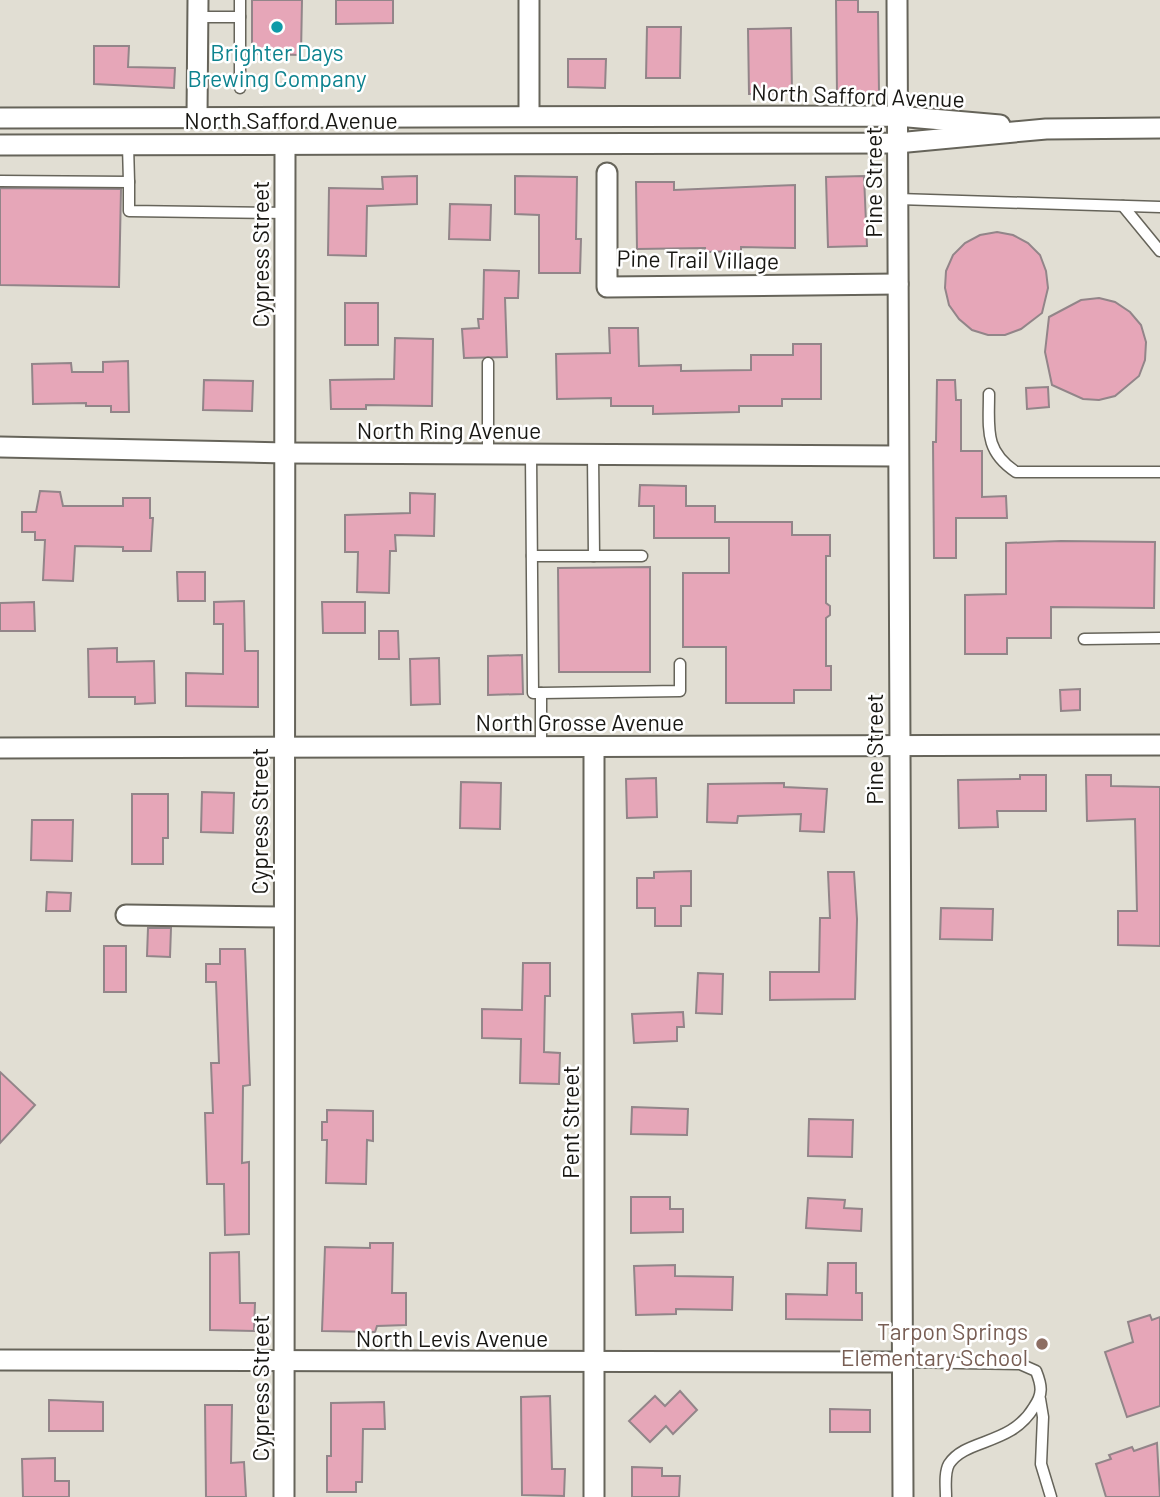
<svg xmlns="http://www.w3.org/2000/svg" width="1160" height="1497" font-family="Barlow,sans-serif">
	<rect width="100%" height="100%" fill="#e1ded3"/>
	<g fill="#e6a6b8" stroke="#928589" stroke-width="2">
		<path d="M252 0H302L301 55 252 54Z"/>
		<path d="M336 0H393V23L336 24Z"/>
		<path d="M836 0H858V12H878L879 93H837Z"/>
		<path d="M647 27H681L680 78H646Z"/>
		<path d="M791 28 792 93 749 94 748 29Z"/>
		<path d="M94 46H129L128 67 175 68 174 88 94 84Z"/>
		<path d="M568 59H606L605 88 568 87Z"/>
		<path d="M417 176V204L367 206 366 256 328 255 329 188 383 189 382 177Z"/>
		<path d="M515 176 577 177 576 239H581L580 273H539V215L515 214Z"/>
		<path d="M864 176 867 246 828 247 826 177Z"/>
		<path d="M636 182H674V190L795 185V248L741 247V251L705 252V248L637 249Z"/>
		<path d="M0 188 121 189 119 287 0 285Z"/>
		<path d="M450 204 491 205 490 240 449 239Z"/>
		<path d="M997 232 1013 235 1028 243 1040 255 1046 271 1048 288 1042 313 1021 329 1005 335H988L972 330 959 319 949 305 945 288 946 271 953 255 965 243 980 235Z"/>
		<path d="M484 270 519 271 518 298H505L507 357 464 358 462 329 479 328 478 319H483Z"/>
		<path d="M1099 298 1115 302 1130 312 1141 325 1146 342 1145 360 1139 376 1115 396 1099 400 1083 399 1052 385 1045 352 1049 317 1081 300Z"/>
		<rect x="345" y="303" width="33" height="42"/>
		<path d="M609 328H638L639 366 681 365V371L751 370V355H793V344H821V399H782V406H739V412L653 414V406H611V398L557 399 556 354 610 353Z"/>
		<path d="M395 338 433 339 432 406 366 405V409H331L330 380 394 379Z"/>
		<path d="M128 361 129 412H111V406H86V403L33 404 32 364 71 363 72 372H103V362Z"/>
		<path d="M204 380 253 381 252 411 203 410Z"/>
		<path d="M937 380H955L956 400H961V451H982V497L1006 496 1007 518H956V558H934L933 442H936Z"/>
		<path d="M1048 387 1049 407 1027 409 1026 388Z"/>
		<path d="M640 485 686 486V506H715V522H792V535H830V556H826V603L830 606V615L826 618V666H831V690H794V703H726V647H683V573H729V538H654V506H639Z"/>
		<path d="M40 491 60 492 63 506H123V498H150V518H153L151 551H123V547L75 546 73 581 43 580 45 540H35V532H22V512H36Z"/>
		<path d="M410 493 435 494 434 536 395 535 396 551H390L389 593 357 592 358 552H345V515L410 513Z"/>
		<path d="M1061 541 1155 542 1154 608 1051 607V638H1007V654H965V595L1006 594V543Z"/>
		<path d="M650 567V672H559L558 568Z"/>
		<path d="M177 572H205V601H178Z"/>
		<path d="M244 601 245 651H258V707L186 706V673L223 674V624H214V602Z"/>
		<path d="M34 602 35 631H0V603Z"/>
		<path d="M322 602H365V633H323Z"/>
		<path d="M379 631H398L399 659H379Z"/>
		<path d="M117 648V662L154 661 155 703 135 704V697H89L88 649Z"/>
		<path d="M522 655 523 694 488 695V656Z"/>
		<path d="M439 658 440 704 411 705 410 659Z"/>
		<path d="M1080 689V710L1061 711 1060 690Z"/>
		<path d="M1020 775H1046V811H997L998 827 959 828 958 780 1020 779Z"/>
		<path d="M1086 775H1111V786L1160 787V946L1118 945V911H1137L1135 819 1087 821Z"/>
		<path d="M656 778 657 817 627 818 626 779Z"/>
		<path d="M461 782 501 783 500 829 460 828Z"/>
		<path d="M784 783V787L827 789 824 832 800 831 801 814 738 816 737 823 707 822 708 784Z"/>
		<path d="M202 792 234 793 233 833 201 832Z"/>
		<path d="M132 794H168V838H163V864H132Z"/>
		<path d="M32 820H73L72 861 31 860Z"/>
		<path d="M691 871V906H681V926H655V908H637V878H654V872Z"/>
		<path d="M828 872H854L857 919 855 999 770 1000V972H819L820 918H830Z"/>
		<path d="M47 892 71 893 70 911H46Z"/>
		<path d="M941 908 993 909 992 940 940 939Z"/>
		<path d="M148 928H171L170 957 147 956Z"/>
		<rect x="104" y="946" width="22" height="46"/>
		<path d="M220 949H245L250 1085 243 1086 242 1163 249 1162V1234L225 1235 224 1184H207L205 1113H213L211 1063H219L216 982H206V964H220Z"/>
		<path d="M523 963H550V996H545L544 1052 560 1053 559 1084 520 1083 521 1039 482 1038V1009L522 1010Z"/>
		<path d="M698 973 723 974 722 1014 696 1013Z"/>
		<path d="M683 1012 684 1027H677V1041L634 1043 632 1014Z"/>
		<path d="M0 1072 35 1105 0 1143Z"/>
		<path d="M632 1107 688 1109 687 1135 631 1134Z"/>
		<path d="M327 1110 373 1111V1141L367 1140 366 1184 326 1183 327 1140H322V1122H327Z"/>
		<path d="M809 1119 853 1120 852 1157 808 1156Z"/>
		<path d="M631 1197H670V1209H683V1232L631 1233Z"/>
		<path d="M808 1198 845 1200 844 1208 862 1209 861 1231 806 1228Z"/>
		<path d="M370 1243H393L392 1293H406V1325L377 1326 375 1332 322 1331 325 1247 370 1248Z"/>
		<path d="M239 1252 240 1303H255L254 1331 210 1330V1253Z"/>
		<path d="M828 1263H856V1293H862V1320L786 1319V1294L827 1295Z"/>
		<path d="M675 1265V1276L733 1277 732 1310 676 1309V1314L636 1315 634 1266Z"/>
		<path d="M1150 1315 1152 1320 1160 1317V1406L1127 1417 1105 1352 1133 1342 1128 1322Z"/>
		<path d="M680 1391 697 1410 673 1434 666 1426 650 1442 629 1421 655 1396 665 1406Z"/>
		<path d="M550 1396 552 1469H565L564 1496 522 1495 521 1397Z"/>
		<path d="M49 1400 103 1402V1431H49Z"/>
		<path d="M384 1402 385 1429H363L362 1482H356V1492H327V1456H331V1403Z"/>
		<path d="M205 1405H232L231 1463 244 1462 246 1497H206Z"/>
		<path d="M830 1409 870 1410V1432H830Z"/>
		<path d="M1157 1443 1160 1497H1106L1096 1464 1111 1459 1109 1455 1132 1447 1134 1451Z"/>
		<path d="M55 1458V1481H69V1497H23L22 1459Z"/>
		<path d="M632 1467 662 1468V1476H680L679 1497H632Z"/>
	</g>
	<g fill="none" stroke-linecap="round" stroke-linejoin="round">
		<g stroke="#66645a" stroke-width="13">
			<g id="service">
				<path d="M240 0V88"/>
				<path d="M198 17H240"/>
				<path d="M0 181 129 182 128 145"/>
				<path d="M129 182V211L285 213"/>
				<path d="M898 199 1160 207"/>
				<path d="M1123 206 1160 251"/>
				<path d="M488 363V454"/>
				<path d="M989 394C989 429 984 451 1016 472H1160"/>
				<path d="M531 455 533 693H541V747"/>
				<path d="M593 455 594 556"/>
				<path d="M532 556H642"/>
				<path d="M1084 639 1160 638"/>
				<path d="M541 693 680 691V664"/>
				<path d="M903 1362 1020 1364 1036 1371C1042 1386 1043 1394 1034 1407 1011 1446 966 1438 949 1464 944 1473 946 1487 946 1497"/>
				<path d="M1040 1399 1043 1417 1041 1464 1051 1497"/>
			</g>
		</g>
		<g stroke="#66645a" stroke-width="23">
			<g id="minor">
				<path d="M529 0V116"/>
				<path d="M897 0 903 1497"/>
				<path d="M197 117 198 0"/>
				<path d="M0 118 897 116 1000 125"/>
				<path d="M0 145 897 143 1046 129 1160 128"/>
				<path d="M607 173V287L898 284"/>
				<path d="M0 447 286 453 897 456"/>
				<path d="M0 748 1160 745"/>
				<path d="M126 915 283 917"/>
				<path d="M0 1360 903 1362"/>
				<path d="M284 1497 285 145"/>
				<path d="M594 1497V747"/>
			</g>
		</g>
		<use href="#service" stroke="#fff" stroke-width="10"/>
		<use href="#minor" stroke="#fff" stroke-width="19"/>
	</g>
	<circle fill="#0f9aa8" stroke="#fff" stroke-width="2.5" cx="277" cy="27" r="7"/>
	<circle fill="#8d6e63" stroke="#fff" stroke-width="2.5" cx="1042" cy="1344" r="7"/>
	<g text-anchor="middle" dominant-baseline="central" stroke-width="5" stroke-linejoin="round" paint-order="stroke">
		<g font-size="23" fill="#0d838f" stroke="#fff">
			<text x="277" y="52">Brighter Days<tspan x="277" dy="26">Brewing Company</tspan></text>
		</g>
		<g font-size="23" fill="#181713" stroke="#fff">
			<text transform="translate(858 95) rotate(2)">North Safford Avenue</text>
			<text x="291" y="120">North Safford Avenue</text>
			<text transform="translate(873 182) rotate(-90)">Pine Street</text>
			<text transform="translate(260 254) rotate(-90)">Cypress Street</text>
			<text transform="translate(698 259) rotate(1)">Pine Trail Village</text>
			<text x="449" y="430">North Ring Avenue</text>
			<text x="580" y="722">North Grosse Avenue</text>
			<text transform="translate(874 749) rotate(-90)">Pine Street</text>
			<text transform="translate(259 821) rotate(-90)">Cypress Street</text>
			<text transform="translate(570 1122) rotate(-90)">Pent Street</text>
			<text x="452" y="1338">North Levis Avenue</text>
			<text transform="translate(260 1388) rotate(-90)">Cypress Street</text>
		</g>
		<g font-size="23" fill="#785e54" stroke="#fff" text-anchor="end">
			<text x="1028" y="1331">Tarpon Springs<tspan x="1028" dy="26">Elementary School</tspan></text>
		</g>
	</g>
</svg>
